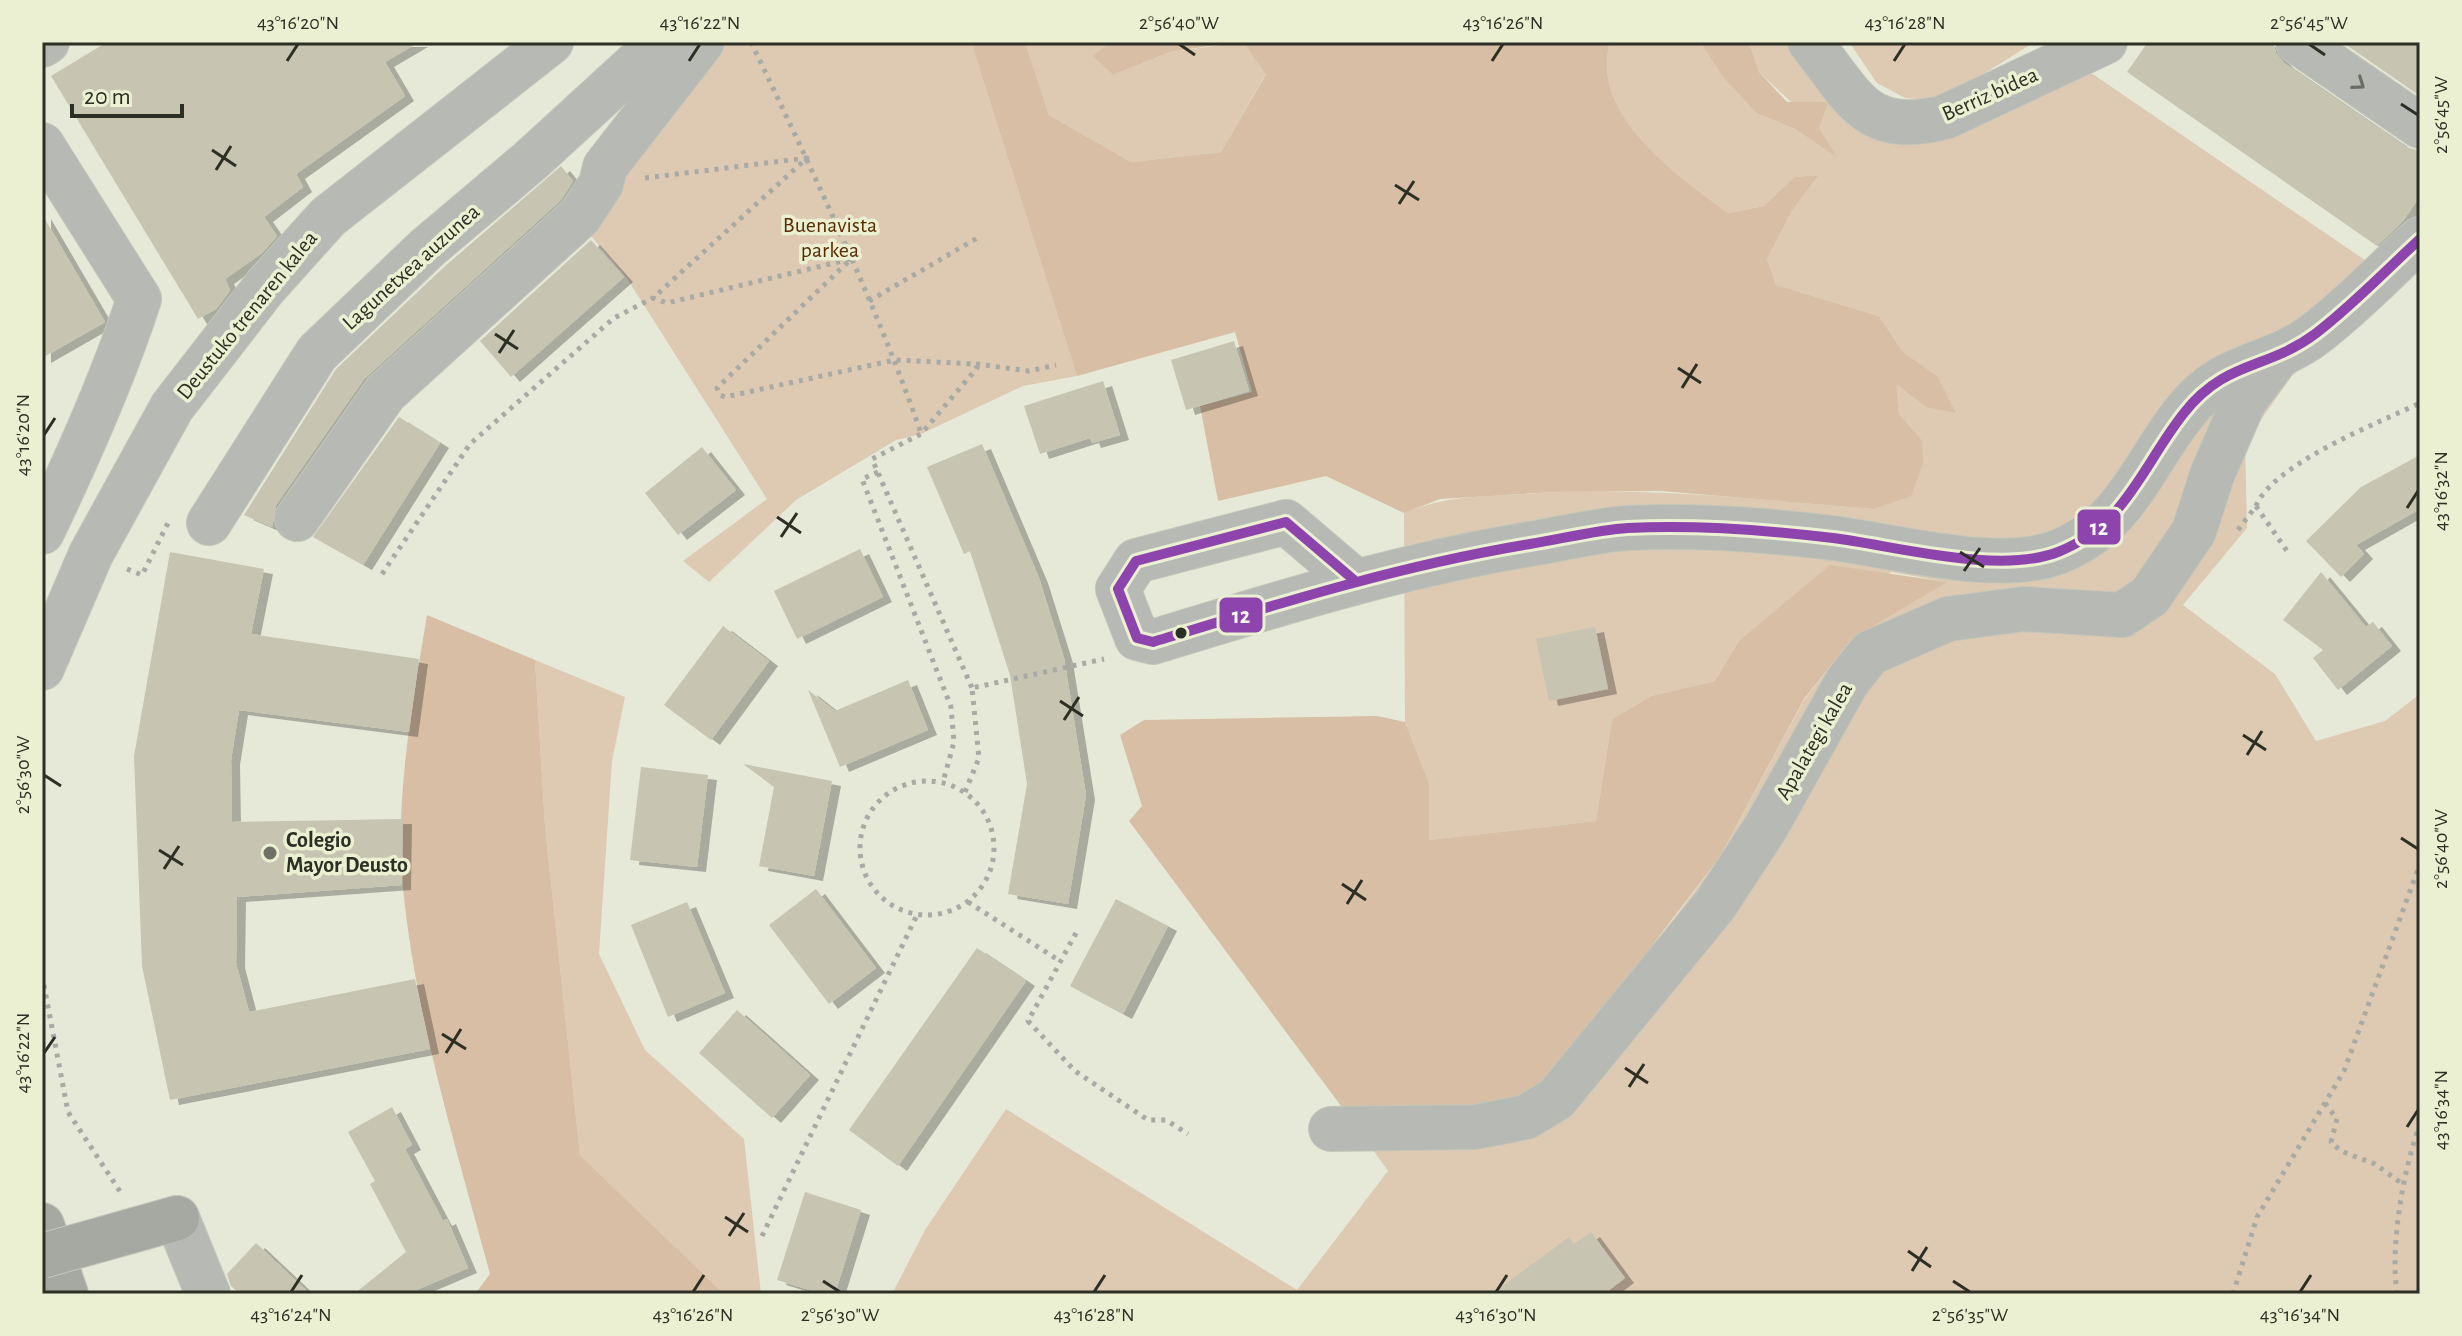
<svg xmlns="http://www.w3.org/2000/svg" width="2462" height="1336" font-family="'Alegreya Sans',sans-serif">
	<defs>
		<filter id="shadow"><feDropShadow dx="9" dy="5" stdDeviation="0" flood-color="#0004"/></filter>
	</defs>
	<rect width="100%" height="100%" fill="#e6e9d8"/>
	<g fill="#dec9b3">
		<path d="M728 42H971L1077 376 1023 386 921 434 896 440 796 500 709 582 683 561 767 499 626 277 580 223Z"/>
		<path d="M1025 42H1110L1094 56 1113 75 1170 52 1243 42 1266 73 1221 152 1131 162 1049 115Z"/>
		<path d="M1610 42H1700L1722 76 1756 113 1795 129 1835 155 1819 128 1759 72 1749 42H1822L1883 136 2081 66 2397 282 2292 376 2245 442 2247 528 2183 605 2275 674 2316 741 2385 721 2420 694V1294H892L925 1230 1006 1109 1297 1290 1388 1171 1344 1110 1656 943 1719 858 1804 700 1852 639 1946 582 1892 572 1738 642 1715 681 1651 696 1612 719 1596 821 1429 840V783L1405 722 1404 513C1449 495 1477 497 1524 494 1641 486 1757 499 1873 509L1922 440 1899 414 1895 383 1926 407 1938 378 1903 352 1879 316 1776 285 1767 259 1792 211 1819 175 1794 177 1764 206 1728 213C1678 176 1589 115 1610 42Z"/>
		<path d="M1849 42H2035L1940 101 1905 98 1877 83Z"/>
		<path d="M535 660 625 697 612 761 599 954 645 1050 744 1139 761 1294H724L580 1155 545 826Z"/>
	</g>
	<g fill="#d7bea4">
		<path d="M971 42H1025L1049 115 1131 162 1221 152 1266 74 1243 42H1610C1589 115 1678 176 1728 213L1764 206 1794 177 1819 175 1792 211 1767 259 1776 285 1879 316 1903 352 1938 377 1956 413 1926 407 1896 384 1899 414 1922 440 1923 463 1911 496 1873 509 1661 491 1553 492 1440 499 1404 513 1326 476 1218 501 1200 406 1252 392 1235 332 1077 376Z"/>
		<path d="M1110 42H1234L1170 52 1113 75 1093 56Z"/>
		<path d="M1700 42H1749L1759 72 1787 102H1828L1819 128 1837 157 1795 129 1756 113 1722 76Z"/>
		<path d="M1830 565 1947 582 1852 639 1804 699 1719 858 1554 1074 1520 1097 1466 1111 1344 1110 1129 821 1142 806 1120 735 1144 720 1377 716 1405 722 1429 783V840L1596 821 1612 719 1651 696 1715 681 1738 642Z"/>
		<path d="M427 615 535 660 545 826 580 1155 724 1294H475L490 1274C456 1147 416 1019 403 888 394 801 413 701 427 615Z"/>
	</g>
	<g fill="#c7c4b2" filter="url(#shadow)">
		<path d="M107 42H419L385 62 405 96 296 174 303 187 264 217 277 236 262 253 225 279 230 290 223 300 216 309 198 319 51 76Z"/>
		<path d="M2148 42H2273L2276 53 2284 63 2406 147 2420 151V196L2403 221 2377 246 2127 72Z"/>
		<path d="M2342 42H2420V96Z"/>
		<path d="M561 166 573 181 561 200 364 379 276 505 272 527 244 515 336 369 444 267Z"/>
		<path d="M42 214 105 322 42 358Z"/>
		<path d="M591 240 624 277 511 377 480 341Z"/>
		<path d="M1234 341 1249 391 1186 410 1171 360Z"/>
		<path d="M1103 381 1120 435 1092 443 1090 438 1040 454 1024 406Z"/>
		<path d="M399 417 440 443 363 565 313 537Z"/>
		<path d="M982 444 1039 578 1064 658 1086 795 1068 904 1008 894 1027 784 1010 675 970 551 964 554 927 467Z"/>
		<path d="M702 447 736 490 678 535 645 493Z"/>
		<path d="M2420 455V509L2356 545 2364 554 2341 577 2306 541 2361 487Z"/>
		<path d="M860 549 883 597 797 639 774 591Z"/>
		<path d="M170 552 264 569 251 634 419 659 409 732 239 710 231 760 232 822 403 819 402 885 237 897 236 963 249 1012 415 979 430 1049 170 1100 142 966 134 756Z"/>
		<path d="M2321 572 2366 627 2373 622 2392 646 2338 690 2313 658 2323 650 2283 620Z"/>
		<path d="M723 626 769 661 711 740 664 705Z"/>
		<path d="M1595 627 1608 689 1549 701 1536 639Z"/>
		<path d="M908 680 928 730 840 767 808 690 835 711Z"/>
		<path d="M743 764 832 781 814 876 759 866 774 787Z"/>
		<path d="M641 767 708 775 697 867 630 860Z"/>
		<path d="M816 889 876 968 829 1004 769 925Z"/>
		<path d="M1116 899 1168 926 1123 1014 1070 986Z"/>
		<path d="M687 902 725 993 668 1017 631 925Z"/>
		<path d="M977 948 1026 981 898 1166 849 1130Z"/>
		<path d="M737 1010 810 1075 772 1118 699 1053Z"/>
		<path d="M392 1107 412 1145 405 1149 443 1221 447 1219 468 1268 407 1294H354L406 1252 370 1184 375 1181 348 1132Z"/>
		<path d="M805 1192 861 1210 835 1294H823L777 1280Z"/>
		<path d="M1591 1232 1625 1278 1604 1294H1492L1569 1237 1574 1244Z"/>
		<path d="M256 1243 310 1294H240L231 1286 227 1274Z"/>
	</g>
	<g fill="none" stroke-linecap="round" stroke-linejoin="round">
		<g stroke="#c4c6b9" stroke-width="46">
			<g id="minor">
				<path d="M1810 42C1855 98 1865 137 1945 117L2105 42"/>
				<path d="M2298 42 2420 126"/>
				<path d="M42 45 47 42"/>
				<path d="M42 145 139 299C113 379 79 455 42 532"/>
				<path d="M297 519 385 393 580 216 601 184 605 167 702 42"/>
				<path d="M209 523 317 353 427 248 530 161 660 42"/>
				<path d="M1354 580 1286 522 1136 561 1118 589 1137 638 1153 642C1280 603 1398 566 1530 544 1562 539 1596 530 1628 528 1695 525 1767 530 1833 538 1896 546 1999 575 2058 552 2126 525 2142 466 2184 413 2225 360 2267 370 2315 334 2352 306 2386 270 2420 239"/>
				<path d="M42 668 91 554 172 407 265 287 328 217 551 42"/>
				<path d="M1331 1129 1475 1127 1526 1117 1556 1099 1715 905 1766 827 1847 682 1870 653 1948 619 2024 609 2122 615 2150 596 2194 531 2212 475 2244 401 2278 356"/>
				<path d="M177 1218 208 1294"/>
			</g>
		</g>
		<g stroke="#c4c6b9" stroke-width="46">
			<g id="major">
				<path d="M42 1225 66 1294"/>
				<path d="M131 1231 177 1218"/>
			</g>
		</g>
		<g stroke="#a8aaa4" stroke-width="5" stroke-dasharray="4 6" stroke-linecap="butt">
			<path d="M751 42C812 170 874 299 921 433"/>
			<path d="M645 178 807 158 653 298 667 303 851 259 717 388 720 395 725 397 895 360 975 364 977 368 921 434 872 459 972 688"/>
			<path d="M869 301 979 237"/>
			<path d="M976 364 1029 371 1056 365"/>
			<path d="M878 472 862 479 951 707 954 742 943 782"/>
			<path d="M2256 506C2273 464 2378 423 2420 403"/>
			<path d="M2238 530 2256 506 2289 554"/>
			<path d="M127 569 142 575 168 523"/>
			<path d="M382 574 470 444 614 318 653 298"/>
			<circle cx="927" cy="848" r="67"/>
			<path d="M965 792 979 758 972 688 1104 659"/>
			<path d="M968 902 1060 961"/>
			<path d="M1076 933 1028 1021 1075 1071 1148 1120H1166L1188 1134"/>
			<path d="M42 975 68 1112 121 1193"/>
			<path d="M2325 1103 2337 1119 2331 1142 2341 1151 2375 1164 2404 1185"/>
			<path d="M762 1236 917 915"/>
			<path d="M2233 1294 2257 1217 2344 1071 2420 864"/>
			<path d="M2397 1294C2390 1245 2403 1170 2420 1124"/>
		</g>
		<use href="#minor" stroke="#b6b9b4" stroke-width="44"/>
		<use href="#major" stroke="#a5a9a2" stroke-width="44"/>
		<g stroke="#c4c6b9" stroke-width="46" stroke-linecap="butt">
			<path id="major-bridge" d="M42 1256 131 1231"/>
		</g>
		<use href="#major-bridge" stroke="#a5a9a2" stroke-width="44"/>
		<g stroke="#eaf0d1" stroke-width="16">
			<path id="bus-1" d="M1354 580 1286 522 1136 561 1118 589 1137 638 1153 642C1280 603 1398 566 1530 544 1562 539 1596 530 1628 528 1695 525 1767 530 1833 538 1896 546 1999 575 2058 552 2126 525 2142 466 2184 413 2225 360 2267 370 2315 334 2352 306 2386 270 2420 239"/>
		</g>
		<use href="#bus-1" stroke="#8e44ad" stroke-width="10"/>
	</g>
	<defs><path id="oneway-chevron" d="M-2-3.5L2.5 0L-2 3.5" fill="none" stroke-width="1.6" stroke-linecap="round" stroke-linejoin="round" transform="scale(2)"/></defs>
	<use stroke="#6a6d64" href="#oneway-chevron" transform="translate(2359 84) rotate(35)"/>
	<path fill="none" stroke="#2c2f23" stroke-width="3" d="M1179 44 1195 55M2309 44 2325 55M287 61 298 44M689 61 700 44M1492 61 1503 44M1894 61 1905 44M2401 104 2418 115M212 150 236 166M216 170 231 146M1395 185 1419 200M1399 204 1414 181M495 334 518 349M499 353 514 330M1678 368 1701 383M1682 388 1697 364M44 435 55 418M2407 508 2418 491M777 517 801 533M781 537 797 513M1960 552 1984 567M1964 571 1980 548M1060 701 1083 716M1064 720 1079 697M2243 735 2266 750M2247 755 2262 731M44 775 61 786M2401 838 2418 849M159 850 183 865M164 869 179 846M1342 884 1366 900M1347 904 1362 880M442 1034 466 1049M44 1053 55 1037M446 1053 461 1029M1625 1068 1648 1083M1629 1087 1644 1064M2407 1127 2418 1110M725 1217 748 1232M729 1236 744 1213M1908 1251 1931 1267M1912 1271 1927 1247M823 1281 840 1292M1953 1281 1970 1292M291 1292 302 1275M693 1292 704 1275M1094 1292 1105 1275M1496 1292 1507 1275M2300 1292 2311 1275"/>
	<circle fill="#2c2f23" stroke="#eaf0d1" stroke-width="3" cx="1181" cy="633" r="7"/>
	<circle fill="#6d7062" stroke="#eaf0d1" stroke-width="3" cx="270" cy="853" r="8"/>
	<g text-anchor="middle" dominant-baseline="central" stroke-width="7" stroke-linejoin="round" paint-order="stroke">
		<g font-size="22" fill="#2c2f23" stroke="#eaf0d1">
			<text transform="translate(1990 94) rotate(-24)">Berriz bidea</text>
			<text transform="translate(411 267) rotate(-42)">Lagunetxea auzunea</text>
			<text transform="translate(247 315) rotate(-51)">Deustuko trenaren kalea</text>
			<text transform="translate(1814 741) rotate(-60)">Apalategi kalea</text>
		</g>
		<g font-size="22" fill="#5a2c03" stroke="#eaf0d1">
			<text x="830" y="225">Buenavista<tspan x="830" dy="25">parkea</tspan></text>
		</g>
		<g font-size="22" font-weight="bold" fill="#2c2f23" stroke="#eaf0d1" text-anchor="start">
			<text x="286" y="840">Colegio<tspan x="286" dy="25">Mayor Deusto</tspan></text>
		</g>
	</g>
	<g stroke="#eaf0d1" stroke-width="3">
		<rect x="2076" y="508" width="46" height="38" rx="8" fill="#8e44ad"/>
		<rect x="1218" y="596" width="46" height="38" rx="8" fill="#8e44ad"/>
	</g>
	<g font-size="22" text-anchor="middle" font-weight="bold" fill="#fff">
		<text x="2099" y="535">12</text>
		<text x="1241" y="623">12</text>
	</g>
	<rect width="2462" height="1336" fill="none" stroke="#eaf0d1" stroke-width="88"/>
	<path d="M72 104v12h110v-12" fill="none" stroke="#2c2f23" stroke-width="4"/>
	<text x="84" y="104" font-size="24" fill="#2c2f23" stroke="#eaf0d1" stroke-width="6" paint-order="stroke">20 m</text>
	<rect x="44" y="44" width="2374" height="1248" fill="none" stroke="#2c2f23" stroke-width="3"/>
	<g font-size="20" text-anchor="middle" fill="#2c2f23">
		<text x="298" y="29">43°16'20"N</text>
		<text x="700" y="29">43°16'22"N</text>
		<text x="1179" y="29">2°56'40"W</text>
		<text x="1503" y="29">43°16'26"N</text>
		<text x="1905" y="29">43°16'28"N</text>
		<text x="2309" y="29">2°56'45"W</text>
		<text transform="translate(2440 115) rotate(-90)" y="7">2°56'45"W</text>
		<text transform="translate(22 435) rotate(-90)" y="7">43°16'20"N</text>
		<text transform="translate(2440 491) rotate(-90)" y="7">43°16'32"N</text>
		<text transform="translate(22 775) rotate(-90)" y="7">2°56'30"W</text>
		<text transform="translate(2440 849) rotate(-90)" y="7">2°56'40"W</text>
		<text transform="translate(22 1053) rotate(-90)" y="7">43°16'22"N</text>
		<text transform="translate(2440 1110) rotate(-90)" y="7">43°16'34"N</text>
		<text x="291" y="1321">43°16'24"N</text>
		<text x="693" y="1321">43°16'26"N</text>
		<text x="840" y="1321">2°56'30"W</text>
		<text x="1094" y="1321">43°16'28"N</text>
		<text x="1496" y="1321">43°16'30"N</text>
		<text x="1970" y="1321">2°56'35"W</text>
		<text x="2300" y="1321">43°16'34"N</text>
	</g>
</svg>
